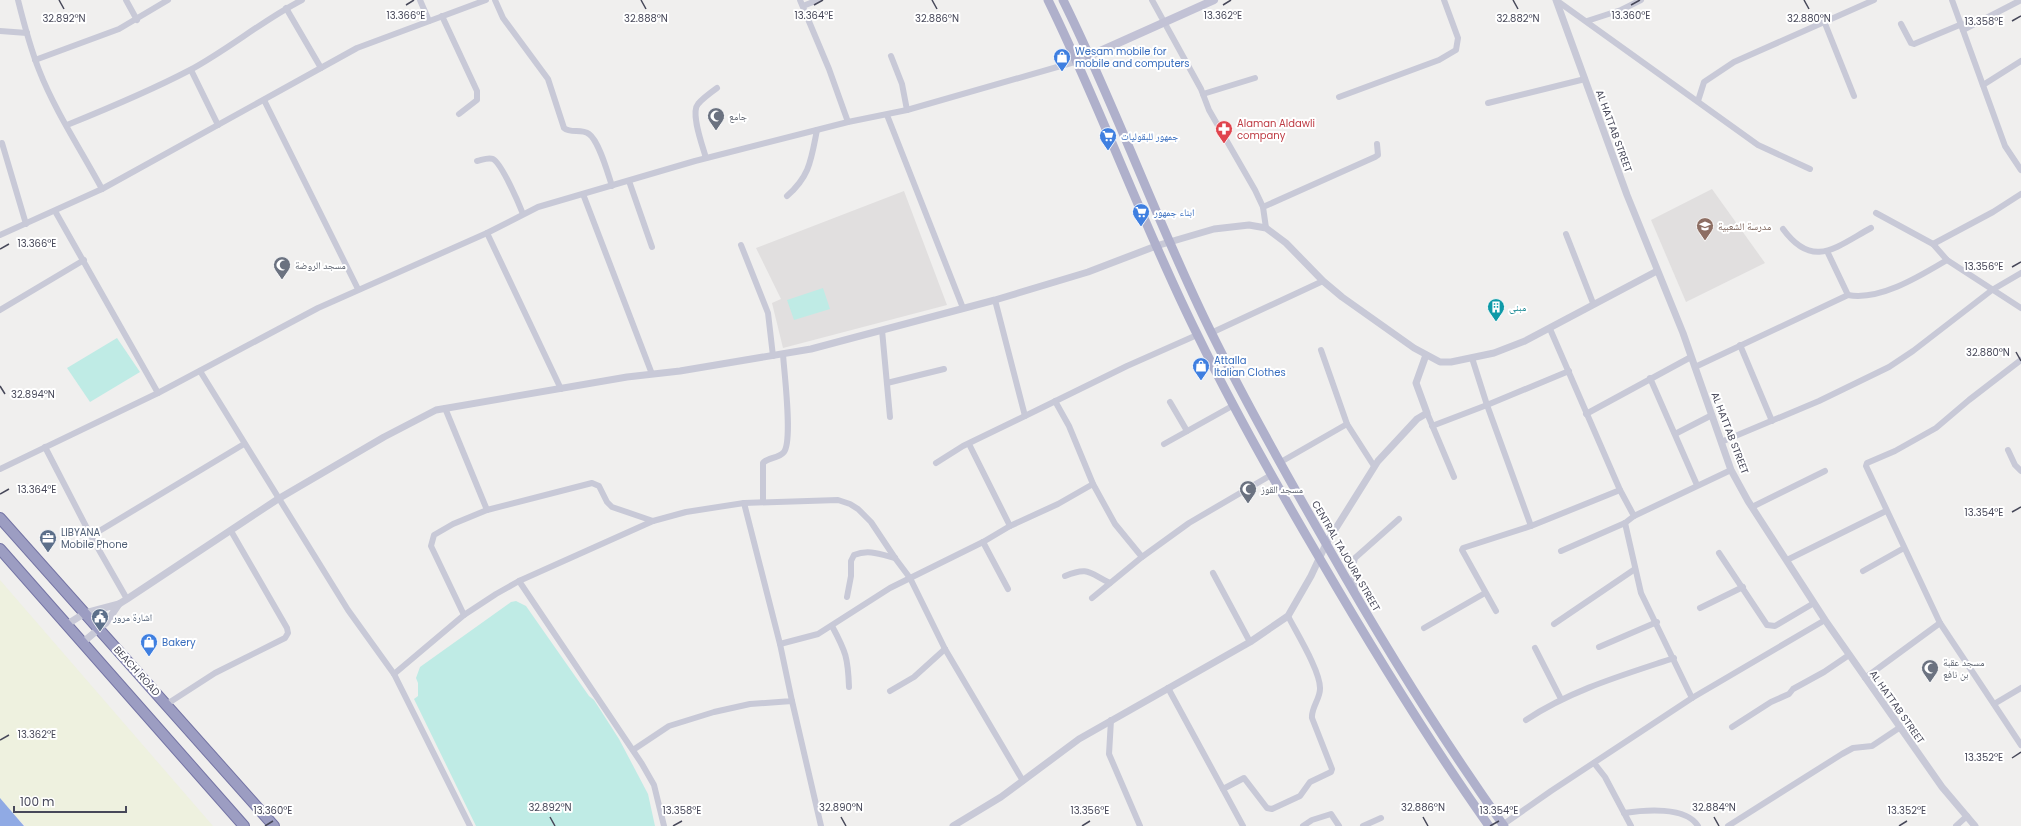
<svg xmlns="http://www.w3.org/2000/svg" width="2021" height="826" font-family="Poppins,'Noto Naskh Arabic',sans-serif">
	<rect width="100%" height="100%" fill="#f0efee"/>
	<g fill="#e1dfdf">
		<path d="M1712 189 1765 263 1686 302 1651 220Z"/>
		<path d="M904 191 947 305 783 348 772 303 781 299 756 248Z"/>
	</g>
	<g fill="#bfebe5">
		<path d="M823 288 830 309 794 320 787 300Z"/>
		<path d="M117 338 140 372 90 402 67 368Z"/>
		<path d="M516 601 526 606 589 696 594 700 619 739 648 794 655 826H476L414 699 418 696V683L416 678 420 667 511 602Z"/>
	</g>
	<path fill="#eef1df" d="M0 580 213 826H25L0 799Z"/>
	<path fill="#90aae4" d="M0 798 24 826H0Z"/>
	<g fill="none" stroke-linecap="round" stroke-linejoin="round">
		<g stroke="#7474a4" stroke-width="12">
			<g id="trunk">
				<path d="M0 518 274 826"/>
				<path d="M0 549 244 826"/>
			</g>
		</g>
		<g stroke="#c8c9d7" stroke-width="6">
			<path d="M18 0C24 24 30 47 39 70 55 111 81 150 102 189"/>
			<path d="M126 0 137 20"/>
			<path d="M420 0 429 21"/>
			<path d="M495 0 503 18 548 79 564 128C571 134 581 128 589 134 599 141 608 174 612 186"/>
			<path d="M800 0 829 69 848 122"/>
			<path d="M1152 0 1201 89 1209 110 1255 190 1263 207 1266 228"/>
			<path d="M1556 0 1758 145 1810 169"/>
			<path d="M1952 0 2005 146 2021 170"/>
			<path d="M803 6 818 0"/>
			<path d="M286 8 321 68"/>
			<path d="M442 16 477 91V100L459 114"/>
			<path d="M1587 21 1621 10 1641 0"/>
			<path d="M1824 21 1854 96"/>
			<path d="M1901 24 1911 43 1914 44 1962 24"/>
			<path d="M1963 30 2021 0"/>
			<path d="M0 31 27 33"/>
			<path d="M891 56 902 84 907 110"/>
			<path d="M35 60 119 29 168 0"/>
			<path d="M191 70 218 125"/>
			<path d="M1983 85 2021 61"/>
			<path d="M1203 94 1255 78"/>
			<path d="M1339 97 1439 60 1456 50 1458 38 1444 0"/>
			<path d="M264 100 358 289"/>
			<path d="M1698 101 1704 82 1734 62 1874 0"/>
			<path d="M1488 103 1585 79"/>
			<path d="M887 115 963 308"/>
			<path d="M67 125C109 108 150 91 190 70 229 49 263 20 302 0"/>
			<path d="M2 143 26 224"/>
			<path d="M706 158C703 147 690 113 698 104 703 98 710 93 717 88"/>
			<path d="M477 161C482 160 488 157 493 159 502 164 519 204 523 214"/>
			<path d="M629 181 652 247"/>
			<path d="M583 194 652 374"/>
			<path d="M787 196C810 176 811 160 817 130"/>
			<path d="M1263 207 1375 157 1378 155 1377 144"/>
			<path d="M55 211 158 393"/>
			<path d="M1876 213 1933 244 1947 260 2021 308"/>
			<path d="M1783 229C1813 270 1836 247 1871 228"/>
			<path d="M487 233 561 389"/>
			<path d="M1566 234 1593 303"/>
			<path d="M0 235 102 189 357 48 486 0"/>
			<path d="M1933 244 1993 212 2021 194"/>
			<path d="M741 245 768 313 773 356"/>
			<path d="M1827 251 1848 295"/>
			<path d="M995 300 1025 416 1127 366 1197 335"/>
			<path d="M0 310 84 260"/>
			<path d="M1550 329 1620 490 1634 516"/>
			<path d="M882 330 890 417"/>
			<path d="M1211 333 1323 281"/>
			<path d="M1740 345 1772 421"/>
			<path d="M1321 350 1347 424 1374 466"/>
			<path d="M1472 358 1487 405 1531 526"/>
			<path d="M2021 360 1969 400 1936 428 1895 451 1867 463 1866 466 1940 623 2021 745"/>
			<path d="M1695 367 1848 295C1880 301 1920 276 1947 260"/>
			<path d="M200 371 348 610 394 674 470 826"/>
			<path d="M1650 378 1697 485"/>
			<path d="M887 383 944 369"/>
			<path d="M1055 401 1069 426 1093 484 1115 524 1142 557"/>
			<path d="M1170 402 1187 431"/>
			<path d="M445 408 487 510"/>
			<path d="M1427 413 1454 477"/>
			<path d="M1586 414 1691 357"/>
			<path d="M1432 426 1487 405 1569 371"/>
			<path d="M1675 434 1712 415"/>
			<path d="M1721 442 1819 401 1889 367 1913 351 1992 290 2021 273"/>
			<path d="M969 444 1010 526"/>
			<path d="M1164 444 1234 405"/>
			<path d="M45 447 91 536 127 599"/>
			<path d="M2008 450 2015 465 2021 471"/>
			<path d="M936 463 963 446 1025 416"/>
			<path d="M1279 463 1347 424"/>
			<path d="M0 469 158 393 318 308 487 233 538 207 695 161 848 122 907 110 1078 61"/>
			<path d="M763 501V463C768 457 778 459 784 452 793 440 784 372 783 354"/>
			<path d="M1752 507 1825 471"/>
			<path d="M1625 523 1641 593 1692 698"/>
			<path d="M91 536 244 444"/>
			<path d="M983 542 1008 589"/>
			<path d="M1561 551 1625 523 1634 516 1731 470"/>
			<path d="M1719 553 1767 625 1775 626 1814 603"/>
			<path d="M1787 560 1886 511"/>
			<path d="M1863 571 1904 548"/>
			<path d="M1213 573 1250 642"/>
			<path d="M1065 576C1089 566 1089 573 1110 583"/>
			<path d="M519 581 642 764 654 785 664 826"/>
			<path d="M1355 590 1353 566 1355 558 1399 519"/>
			<path d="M847 597 851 576V561L854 555C868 549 880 554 895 558"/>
			<path d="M1092 598 1142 557 1189 523 1271 475"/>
			<path d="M1700 608 1743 587"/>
			<path d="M1496 611 1462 550 1463 548 1531 526 1620 490"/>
			<path d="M464 615 431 546 434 535 453 524 487 510 592 483 599 486 607 502 612 507 653 521"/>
			<path d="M1554 624 1635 569"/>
			<path d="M832 626C846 652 848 658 849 687"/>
			<path d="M1424 628 1485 593"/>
			<path d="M780 644 818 634 890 588 983 542 1010 526 1058 504 1093 484"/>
			<path d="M1599 647 1657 622"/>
			<path d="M1535 648 1561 699"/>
			<path d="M394 674 464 615 496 594 519 581 653 521 686 512 744 503 838 500 850 504 858 509 871 522 895 558 910 578 945 649 1023 781"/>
			<path d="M1865 678 1940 623"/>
			<path d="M1168 688 1243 826"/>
			<path d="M890 691 914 677 945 649"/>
			<path d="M792 701 821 826"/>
			<path d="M167 704 215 673 285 638 288 633 287 628 231 531"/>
			<path d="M1994 704 2021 688"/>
			<path d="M1111 720 1109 754 1140 826"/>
			<path d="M1526 720C1571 690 1623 675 1674 658"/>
			<path d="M1732 727 1771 702 1789 694 1793 689 1824 672 1849 655"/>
			<path d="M633 750 669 726 714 712 750 704 792 701 780 644 744 503"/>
			<path d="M1594 763 1605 777 1631 826"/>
			<path d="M1223 789 1244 778 1267 808 1272 809 1300 796 1310 782 1331 772 1332 769 1312 718C1311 708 1320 699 1320 689 1321 672 1296 632 1288 616"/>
			<path d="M1624 813C1644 810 1686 806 1698 826"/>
			<path d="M1303 826 1312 820 1331 814 1339 826"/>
			<path d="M1363 826 1381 818"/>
			<path d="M1501 826 1551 791 1692 698 1825 620"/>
			<path d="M1728 826 1842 754 1853 748 1872 746 1899 728"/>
			<path d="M1956 826 1967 816"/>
		</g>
		<g stroke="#c8c9d7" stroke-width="7">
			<path d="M1556 0 1627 195 1683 333 1731 470 1748 501 1825 620 1942 787 1975 826"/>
			<path d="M66 625 85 613 119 604 127 599 278 499 384 437 436 410 627 377 680 371 811 349 995 300 1088 272 1156 246 1214 229 1249 225 1266 228 1286 243 1323 281 1342 297 1414 348 1440 362H1451L1494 353 1525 341 1657 271"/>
			<path d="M82 643 106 623 119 604"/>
			<path d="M953 826 1001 797 1079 739 1250 642 1288 616 1311 576 1326 544 1378 461 1417 419 1427 413 1416 383 1426 355"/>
		</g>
		<path stroke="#c2c2d5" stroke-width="8" d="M1078 61 1214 0"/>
		<g stroke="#afb0cb" stroke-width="9">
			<path d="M1048 0C1102 110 1143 226 1198 336 1235 412 1277 486 1320 559 1373 650 1428 740 1489 826"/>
			<path d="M1063 0C1117 109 1157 223 1211 332 1247 405 1287 476 1328 547 1382 642 1440 736 1504 826"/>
		</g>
		<use href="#trunk" stroke="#9c9dc2" stroke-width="10"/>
	</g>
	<path fill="none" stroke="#474859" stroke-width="1.5" d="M59 0 64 9M641 0 646 9M932 0 937 9M1513 0 1518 9M1804 0 1809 9M406 5 414 0M814 5 823 0M1223 5 1231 0M1631 5 1640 0M2012 21 2021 16M0 249 9 244M2012 267 2021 262M2016 352 2021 361M0 386 5 394M0 494 9 489M2012 512 2021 507M0 740 9 735M2012 758 2021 752M550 817 555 826M841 817 846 826M1423 817 1428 826M1714 817 1719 826M265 826 273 821M673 826 682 821M1082 826 1090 821M1490 826 1499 821M1899 826 1907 821"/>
	<defs>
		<g id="shop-pin" transform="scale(0.9)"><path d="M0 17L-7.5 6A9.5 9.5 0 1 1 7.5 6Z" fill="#3f7fe0" stroke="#fff"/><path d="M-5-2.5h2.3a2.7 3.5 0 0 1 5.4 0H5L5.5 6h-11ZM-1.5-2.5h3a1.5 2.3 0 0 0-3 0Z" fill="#fff"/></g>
		<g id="mosque-pin" transform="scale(0.9)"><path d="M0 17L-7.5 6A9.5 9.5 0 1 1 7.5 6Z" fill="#6b7280" stroke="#fff"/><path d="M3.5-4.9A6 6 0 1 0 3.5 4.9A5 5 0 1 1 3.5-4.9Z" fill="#fff"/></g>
		<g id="pharmacy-pin" transform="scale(0.9)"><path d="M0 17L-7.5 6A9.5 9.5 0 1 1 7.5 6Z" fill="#e0444e" stroke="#fff"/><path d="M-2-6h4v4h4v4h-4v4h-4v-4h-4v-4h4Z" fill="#fff"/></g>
		<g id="supermarket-pin" transform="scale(0.9)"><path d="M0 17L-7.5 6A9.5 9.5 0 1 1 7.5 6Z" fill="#3f7fe0" stroke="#fff"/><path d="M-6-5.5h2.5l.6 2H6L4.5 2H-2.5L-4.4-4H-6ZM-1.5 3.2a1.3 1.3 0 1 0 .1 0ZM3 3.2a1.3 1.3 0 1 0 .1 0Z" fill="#fff"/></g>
		<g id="school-pin" transform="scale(0.9)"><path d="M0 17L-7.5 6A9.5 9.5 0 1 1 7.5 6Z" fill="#8d6e63" stroke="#fff"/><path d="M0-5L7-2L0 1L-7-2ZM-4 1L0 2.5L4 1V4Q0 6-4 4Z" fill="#fff"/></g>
		<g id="building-pin" transform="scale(0.9)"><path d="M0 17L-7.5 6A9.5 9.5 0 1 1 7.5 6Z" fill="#0f9aa8" stroke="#fff"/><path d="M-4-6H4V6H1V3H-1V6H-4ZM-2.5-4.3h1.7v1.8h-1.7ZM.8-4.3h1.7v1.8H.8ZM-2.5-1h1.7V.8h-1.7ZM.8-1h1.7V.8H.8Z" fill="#fff"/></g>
		<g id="office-pin" transform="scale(0.9)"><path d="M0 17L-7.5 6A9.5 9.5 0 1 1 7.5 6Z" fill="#5c6f8a" stroke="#fff"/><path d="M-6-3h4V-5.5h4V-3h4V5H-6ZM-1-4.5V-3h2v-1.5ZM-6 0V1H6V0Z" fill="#fff"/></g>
		<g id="civic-pin" transform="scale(0.9)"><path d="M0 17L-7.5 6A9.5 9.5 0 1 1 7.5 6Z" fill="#5c6f8a" stroke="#fff"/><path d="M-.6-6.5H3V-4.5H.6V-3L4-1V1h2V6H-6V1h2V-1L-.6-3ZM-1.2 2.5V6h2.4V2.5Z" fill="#fff"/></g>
	</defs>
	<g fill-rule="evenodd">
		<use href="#shop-pin" x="1062" y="57"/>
		<use href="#mosque-pin" x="716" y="116"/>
		<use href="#pharmacy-pin" x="1224" y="129"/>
		<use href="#supermarket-pin" x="1108" y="136"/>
		<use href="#supermarket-pin" x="1141" y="212"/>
		<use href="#school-pin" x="1705" y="226"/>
		<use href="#mosque-pin" x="282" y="265"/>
		<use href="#building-pin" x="1496" y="307"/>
		<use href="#shop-pin" x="1201" y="366"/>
		<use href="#mosque-pin" x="1248" y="489"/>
		<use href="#office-pin" x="48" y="538"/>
		<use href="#civic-pin" x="100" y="617"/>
		<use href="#shop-pin" x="149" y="642"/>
		<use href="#mosque-pin" x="1930" y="668"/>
	</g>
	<g text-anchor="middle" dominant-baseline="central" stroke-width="4" stroke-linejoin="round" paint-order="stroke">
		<g font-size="10" fill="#366cbe" stroke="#fff" text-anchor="start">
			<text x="1075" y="51">Wesam mobile for<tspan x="1075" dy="12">mobile and computers</tspan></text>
			<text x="1121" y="136">جمهور للبقوليات</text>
			<text x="1154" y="212">ابناء جمهور</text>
			<text x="1214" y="360">Attalla<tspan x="1214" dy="12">Italian Clothes</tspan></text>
			<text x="162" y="642">Bakery</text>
		</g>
		<g font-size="10" fill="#5b616d" stroke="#fff" text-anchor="start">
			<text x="729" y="116">جامع</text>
			<text x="295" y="265">مسجد الروضة</text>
			<text x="1261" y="489">مسجد القوز</text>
			<text x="1943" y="662">مسجد عقبة<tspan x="1943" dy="12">بن نافع</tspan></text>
		</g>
		<g font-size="10" fill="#be3a42" stroke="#fff" text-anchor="start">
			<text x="1237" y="123">Alaman Aldawli<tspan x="1237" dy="12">company</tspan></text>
		</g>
		<g font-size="10" fill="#474859" stroke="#fff">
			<text transform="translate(1614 131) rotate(70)">AL HATTAB STREET</text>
			<text transform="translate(1730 433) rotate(69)">AL HATTAB STREET</text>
			<text transform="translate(1346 556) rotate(60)">CENTRAL TAJOURA STREET</text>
			<text transform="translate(137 671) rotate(48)">BEACH ROAD</text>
			<text transform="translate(1897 707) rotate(55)">AL HATTAB STREET</text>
		</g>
		<g font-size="10" fill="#785e54" stroke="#fff" text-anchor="start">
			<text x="1718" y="226">مدرسة الشعبية</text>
		</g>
		<g font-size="10" fill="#0d838f" stroke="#fff" text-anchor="start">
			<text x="1509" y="307">مبنى</text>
		</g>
		<g font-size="10" fill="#4e5e75" stroke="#fff" text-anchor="start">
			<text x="61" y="532">LIBYANA<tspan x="61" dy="12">Mobile Phone</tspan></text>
			<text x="113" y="617">اشارة مرور</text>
		</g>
	</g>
	<g font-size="10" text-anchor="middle" fill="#474859" stroke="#fff" stroke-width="4" stroke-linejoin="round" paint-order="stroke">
		<text x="406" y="19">13.366°E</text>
		<text x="814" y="19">13.364°E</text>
		<text x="1223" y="19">13.362°E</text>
		<text x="1631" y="19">13.360°E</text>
		<text x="1809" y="22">32.880°N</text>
		<text x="64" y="22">32.892°N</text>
		<text x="646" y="22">32.888°N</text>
		<text x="937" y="22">32.886°N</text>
		<text x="1518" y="22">32.882°N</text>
		<text x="1984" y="25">13.358°E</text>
		<text x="37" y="247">13.366°E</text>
		<text x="1984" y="270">13.356°E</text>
		<text x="1988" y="356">32.880°N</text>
		<text x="33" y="398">32.894°N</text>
		<text x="37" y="493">13.364°E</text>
		<text x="1984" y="516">13.354°E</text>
		<text x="37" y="738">13.362°E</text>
		<text x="1984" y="761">13.352°E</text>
		<text x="550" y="811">32.892°N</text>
		<text x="841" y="811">32.890°N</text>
		<text x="1423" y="811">32.886°N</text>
		<text x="1714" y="811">32.884°N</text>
		<text x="273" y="814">13.360°E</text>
		<text x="682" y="814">13.358°E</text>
		<text x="1090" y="814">13.356°E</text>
		<text x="1499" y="814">13.354°E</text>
		<text x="1907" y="814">13.352°E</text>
	</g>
	<path d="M14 806v6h112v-6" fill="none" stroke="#474859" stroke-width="2"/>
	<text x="20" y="806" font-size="12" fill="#474859" stroke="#ffffff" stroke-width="3" paint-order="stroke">100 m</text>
</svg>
